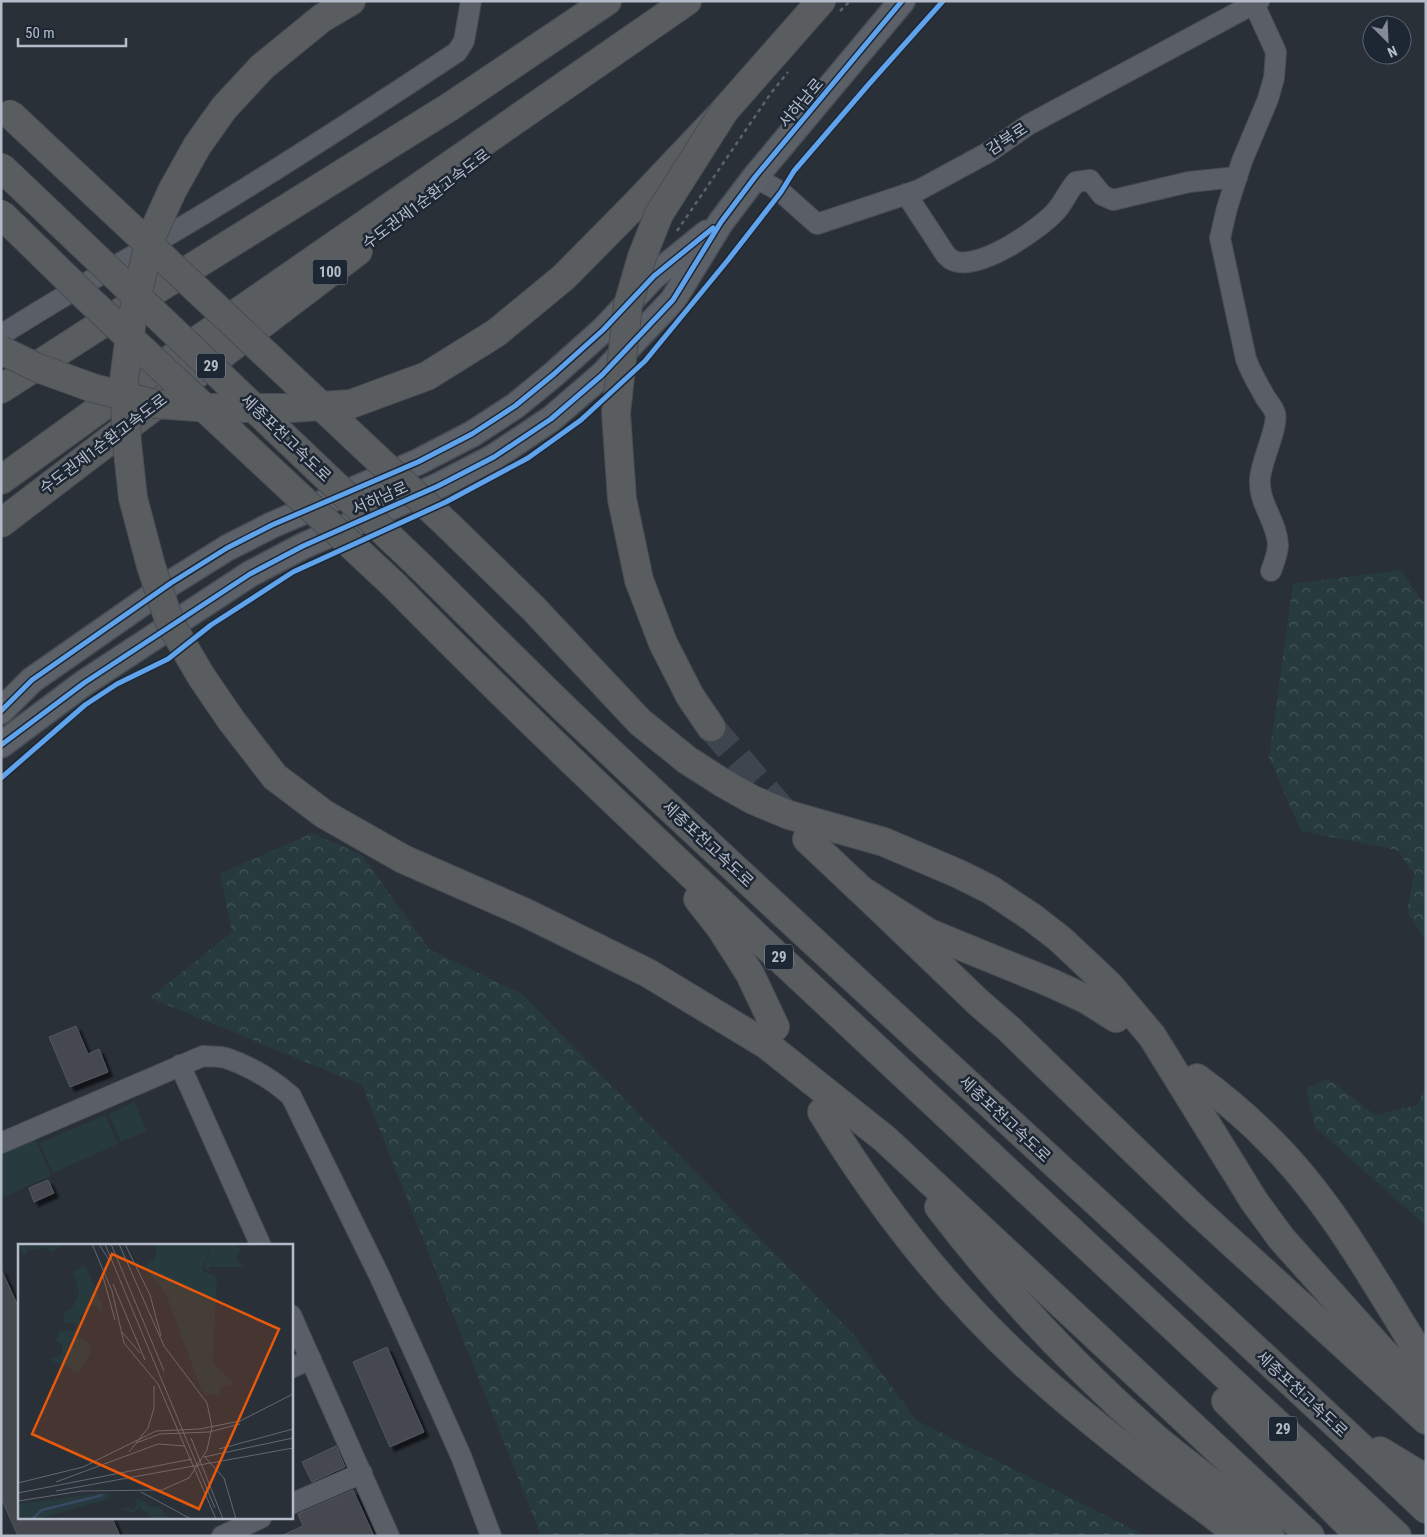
<svg xmlns="http://www.w3.org/2000/svg" width="1427" height="1537" font-family="'Roboto Condensed','Noto Sans KR',sans-serif">
	<defs>
		<pattern id="forest-crowns" width="20" height="18" patternUnits="userSpaceOnUse" patternTransform="scale(1.25)"><rect width="20" height="18" fill="#273a3e"/><path d="M2 6a3 3 0 1 1 6 0M12 15a3 3 0 1 1 6 0" fill="none" stroke="#445559"/></pattern>
		<filter id="shadow"><feDropShadow dx="4.5" dy="4.5" stdDeviation="1" flood-color="#0009"/></filter>
	</defs>
	<rect width="100%" height="100%" fill="#2a3038"/>
	<g fill="#273a3e">
		<path d="M134 1102 147 1131 121 1142 109 1114Z"/>
		<path d="M105 1115 118 1144 53 1173 40 1143Z"/>
		<path d="M35 1139 51 1176 1 1198V1154Z"/>
	</g>
	<g fill="url(#forest-crowns)">
		<path d="M1401 570 1422 601H1426V941L1407 912 1414 874 1397 850 1301 831 1269 757 1293 584Z"/>
		<path d="M312 833 362 855 429 949 522 994 854 1335 916 1420 1146 1536H541L362 1085 150 998 232 932 220 874Z"/>
		<path d="M1328 1079 1375 1115 1418 1105 1426 1084V1226L1315 1127 1306 1089Z"/>
	</g>
	<g fill="#444950" stroke="#52575f" filter="url(#shadow)">
		<path d="M76 1026 88 1054 99 1049 108 1072 70 1087 49 1037Z"/>
		<path d="M48 1180 54 1193 34 1202 29 1188Z"/>
		<path d="M1 1269 19 1308V1518H112L120 1536H18L1 1498Z"/>
		<path d="M387 1347 424 1432 390 1447 353 1362Z"/>
		<path d="M336 1446 345 1467 312 1482 302 1462Z"/>
		<path d="M353 1490 374 1536H281L303 1526 298 1514Z"/>
	</g>
	<g fill="none" stroke-linecap="round" stroke-linejoin="round">
		<path stroke="#3f454e" stroke-width="28" stroke-dasharray="28 14" stroke-linecap="butt" d="M711 727 790 819"/>
		<g stroke="#484c53" stroke-width="22">
			<g id="minor">
				<path d="M1254 4 1276 52 1274 78 1268 99 1242 161 1227 208 1220 238 1246 359C1251 373 1258 384 1265 397 1268 402 1273 407 1275 413 1279 426 1261 461 1260 479 1258 503 1277 521 1278 545 1278 553 1274 563 1271 571"/>
				<path d="M755 177 781 192 817 224 919 190 989 152 1028 125 1259 1"/>
				<path d="M906 194 946 255C948 256 949 259 952 260 977 273 1040 229 1056 211 1064 202 1068 191 1076 182L1090 180 1102 195 1113 200 1189 182 1237 177"/>
				<path d="M1 335C65 294 132 257 197 218 285 165 371 109 457 52L464 41 471 1"/>
				<path d="M180 1065 261 1246"/>
				<path d="M1 1143 203 1056C210 1057 219 1056 226 1058 249 1066 273 1080 291 1096L380 1277 421 1367 461 1456 491 1536"/>
				<path d="M291 1315 389 1536"/>
				<path d="M291 1368 311 1359"/>
				<path d="M291 1504 362 1473"/>
				<path d="M222 1536 261 1518"/>
			</g>
		</g>
		<g stroke="#484c55" stroke-width="28">
			<g id="major">
				<path d="M1 711 32 680 171 583 227 548 272 525 418 462 472 434 515 406 554 374 603 330 654 276 707 233"/>
				<path d="M1 745 84 683 250 574 303 546 438 486 494 457 551 419 602 375 673 300 721 222 755 177 902 1"/>
			</g>
		</g>
		<g stroke="#474c53" stroke-width="30">
			<g id="highway">
				<path d="M262 67 322 18 351 1"/>
				<path d="M1 389 114 316 451 106 607 1"/>
				<path d="M351 404 427 376 496 333 564 277 637 203 725 110 821 1"/>
				<path d="M616 413 622 499 639 580 663 643 690 696 711 727"/>
				<path d="M1 480 113 399 687 1"/>
				<path d="M1 523 358 251"/>
				<path d="M450 527 534 609 640 722 687 760 723 783 753 800 789 815 884 842 959 874 991 890 1033 918 1060 939 1109 985 1152 1036 1254 1201 1281 1238 1383 1352 1426 1392"/>
				<path d="M420 566C469 614 518 664 568 712 851 981 1143 1240 1426 1509"/>
				<path d="M395 586C518 712 647 832 774 953 981 1148 1189 1342 1397 1536"/>
				<path d="M231 720 275 777 324 814 403 859 526 913 648 973 767 1045 885 1139 1310 1536"/>
				<path d="M807 839 861 890 929 933 1049 982 1086 999 1116 1018"/>
				<path d="M861 890 979 1003 1009 1029 1196 1210 1426 1420"/>
				<path d="M698 899 720 927 750 974 775 1027"/>
				<path d="M1197 1078C1224 1098 1249 1119 1272 1143 1330 1201 1372 1277 1415 1346L1426 1359"/>
				<path d="M822 1112C878 1204 945 1290 1025 1364 1068 1404 1115 1441 1162 1477 1188 1497 1215 1515 1240 1536"/>
				<path d="M939 1207C1003 1291 1075 1367 1154 1437 1176 1456 1200 1473 1223 1492 1239 1506 1255 1521 1270 1536"/>
				<path d="M1226 1401 1360 1536"/>
				<path d="M1380 1451 1426 1479"/>
			</g>
		</g>
		<g stroke="#5d636a" stroke-width="2.5" stroke-dasharray="4 4" stroke-linecap="butt">
			<path d="M840 11 850 1"/>
			<path d="M677 231 771 93 788 72"/>
		</g>
		<use href="#minor" stroke="#5a5e66" stroke-width="20"/>
		<use href="#major" stroke="#5c6168" stroke-width="25"/>
		<use href="#highway" stroke="#5a5d60" stroke-width="28"/>
		<g stroke="#474c53" stroke-width="30" stroke-linecap="butt">
			<g id="highway-bridge">
				<path d="M10 114 450 527"/>
				<path d="M1 167 420 566"/>
				<path d="M1 214 86 297 395 586"/>
				<path d="M1 350 38 368 93 388 155 404 211 408H292L351 404"/>
				<path d="M616 413 628 305 642 257 659 214 725 110"/>
				<path d="M231 720 201 676 170 623 151 566 133 498 127 443 124 380 132 320 149 242 172 191 197 146 224 108 262 67"/>
			</g>
		</g>
		<use href="#highway-bridge" stroke="#5a5d60" stroke-width="28"/>
		<g stroke="#1d2633" stroke-width="8">
			<g id="cycleway">
				<path d="M1 711 32 680 171 583 227 548 272 525 418 462 472 434 515 406 554 374 603 330 654 276 713 228"/>
				<path d="M1 745 84 683 250 574 303 546 438 486 494 457 551 419 602 375 673 300 721 222 755 177 902 1"/>
				<path d="M1 778 85 705 117 684 168 659 211 625 293 572 446 502 528 458 581 420 645 361 728 260 781 192 794 171 869 84 943 1"/>
			</g>
		</g>
		<use href="#cycleway" stroke="#60a3ed" stroke-width="5"/>
	</g>
	<g text-anchor="middle" dominant-baseline="central" stroke-width="5" stroke-linejoin="round" paint-order="stroke">
		<g fill="#1d2633" stroke="#878f9c" stroke-width="1">
			<rect x="312.5" y="259.5" width="35" height="25" rx="4"/>
			<rect x="197" y="353.5" width="28" height="25" rx="4"/>
			<rect x="765" y="944.5" width="28" height="25" rx="4"/>
			<rect x="1269" y="1416.5" width="28" height="25" rx="4"/>
		</g>
		<g font-size="15" font-weight="bold" fill="#b4bcc9">
			<text x="330" y="272">100</text>
			<text x="211" y="366">29</text>
			<text x="779" y="957">29</text>
			<text x="1283" y="1429">29</text>
		</g>
		<g font-size="16" fill="#b4bcc9" stroke="#1d2633">
			<text transform="translate(801 103) rotate(-50)">서하남로</text>
			<text transform="translate(1007 139) rotate(-33)">감북로</text>
			<text transform="translate(426 199) rotate(-37)">수도권제1순환고속도로</text>
			<text transform="translate(286 438) rotate(44)">세종포천고속도로</text>
			<text transform="translate(103 444) rotate(-37)">수도권제1순환고속도로</text>
			<text transform="translate(380 498) rotate(-24)">서하남로</text>
			<text transform="translate(708 844) rotate(43)">세종포천고속도로</text>
			<text transform="translate(1005 1119) rotate(43)">세종포천고속도로</text>
			<text transform="translate(1302 1394) rotate(43)">세종포천고속도로</text>
		</g>
	</g>
	<g transform="translate(18 1244)">
		<rect width="275" height="275" fill="#2a3038"/>
		<path d="M194 0H218L223 5 218 15 226 23H191L192 27 186 25Z" fill="#273a3e"/>
		<path d="M45 0 35 8 27 4 10 6 8 10 4 11 0 1ZM135 0H193L184 26 199 33 195 119 216 140 203 143 201 151H188L183 146 148 50 125 22 136 16 139 6ZM67 21 86 64 82 69 78 62 72 61 62 74 61 92 72 99V110L60 129 31 115 44 111V100L38 97 41 87 57 86V80L45 78 47 67 53 66 61 49 55 28ZM113 254 128 258 131 263H141L152 275H135L121 263 115 269 104 265 106 263 115 266 120 259Z" fill="#273a3e"/>
		<path d="M82 249 93 250 90 255 21 275H0V260Z" fill="#273a3e"/>
		<path fill="none" stroke="#384963" stroke-width="2.5" d="M14 275 24 266 85 251"/>
		<path fill="none" stroke="#616872" stroke-width="1" d="M74 0 94 47 106 99 140 140 198 275M81 0 91 16M87 0 197 264M93 0 146 127M107 0 132 51 143 92M84 29 97 76M95 40 127 116M104 88 122 109M173 194 205 275M118 199 142 190 191 188 222 180M201 205 275 185M111 208 130 184 136 164V142M185 211 206 234 218 275M186 213 275 194M38 238 140 200 167 202M0 239 65 223 138 187 182 185 222 177 275 150M38 247 275 204M123 248 173 275M0 249 174 215M0 257 64 247 144 246 171 234 189 206 194 183 189 159 146 102 101 0"/>
		<path fill="#e8590c" fill-opacity="0.15" stroke="#e8590c" stroke-width="2.5" d="M94 10 261 85 181 265 14 190Z"/>
		<rect width="275" height="275" fill="none" stroke="#b4bcc9" stroke-width="2.5"/>
	</g>
	<rect width="1427" height="1537" fill="none" stroke="#b4bcc9" stroke-width="5"/>
	<g transform="translate(1387 40) rotate(156)"><circle r="24" fill="#1d2633" stroke="#59626f"/>
	<path d="M0-4L9 19L0 12L-9 19Z" fill="#848b96"/>
	<text y="-8" font-size="14" font-weight="bold" text-anchor="middle" fill="#b4bcc9">N</text>
	</g>
	<path d="M18 38v8h108v-8" fill="none" stroke="#b4bcc9" stroke-width="2.5"/>
	<text x="25" y="38" font-size="15" fill="#b4bcc9" stroke="#1d2633" stroke-width="4" paint-order="stroke">50 m</text>
</svg>
